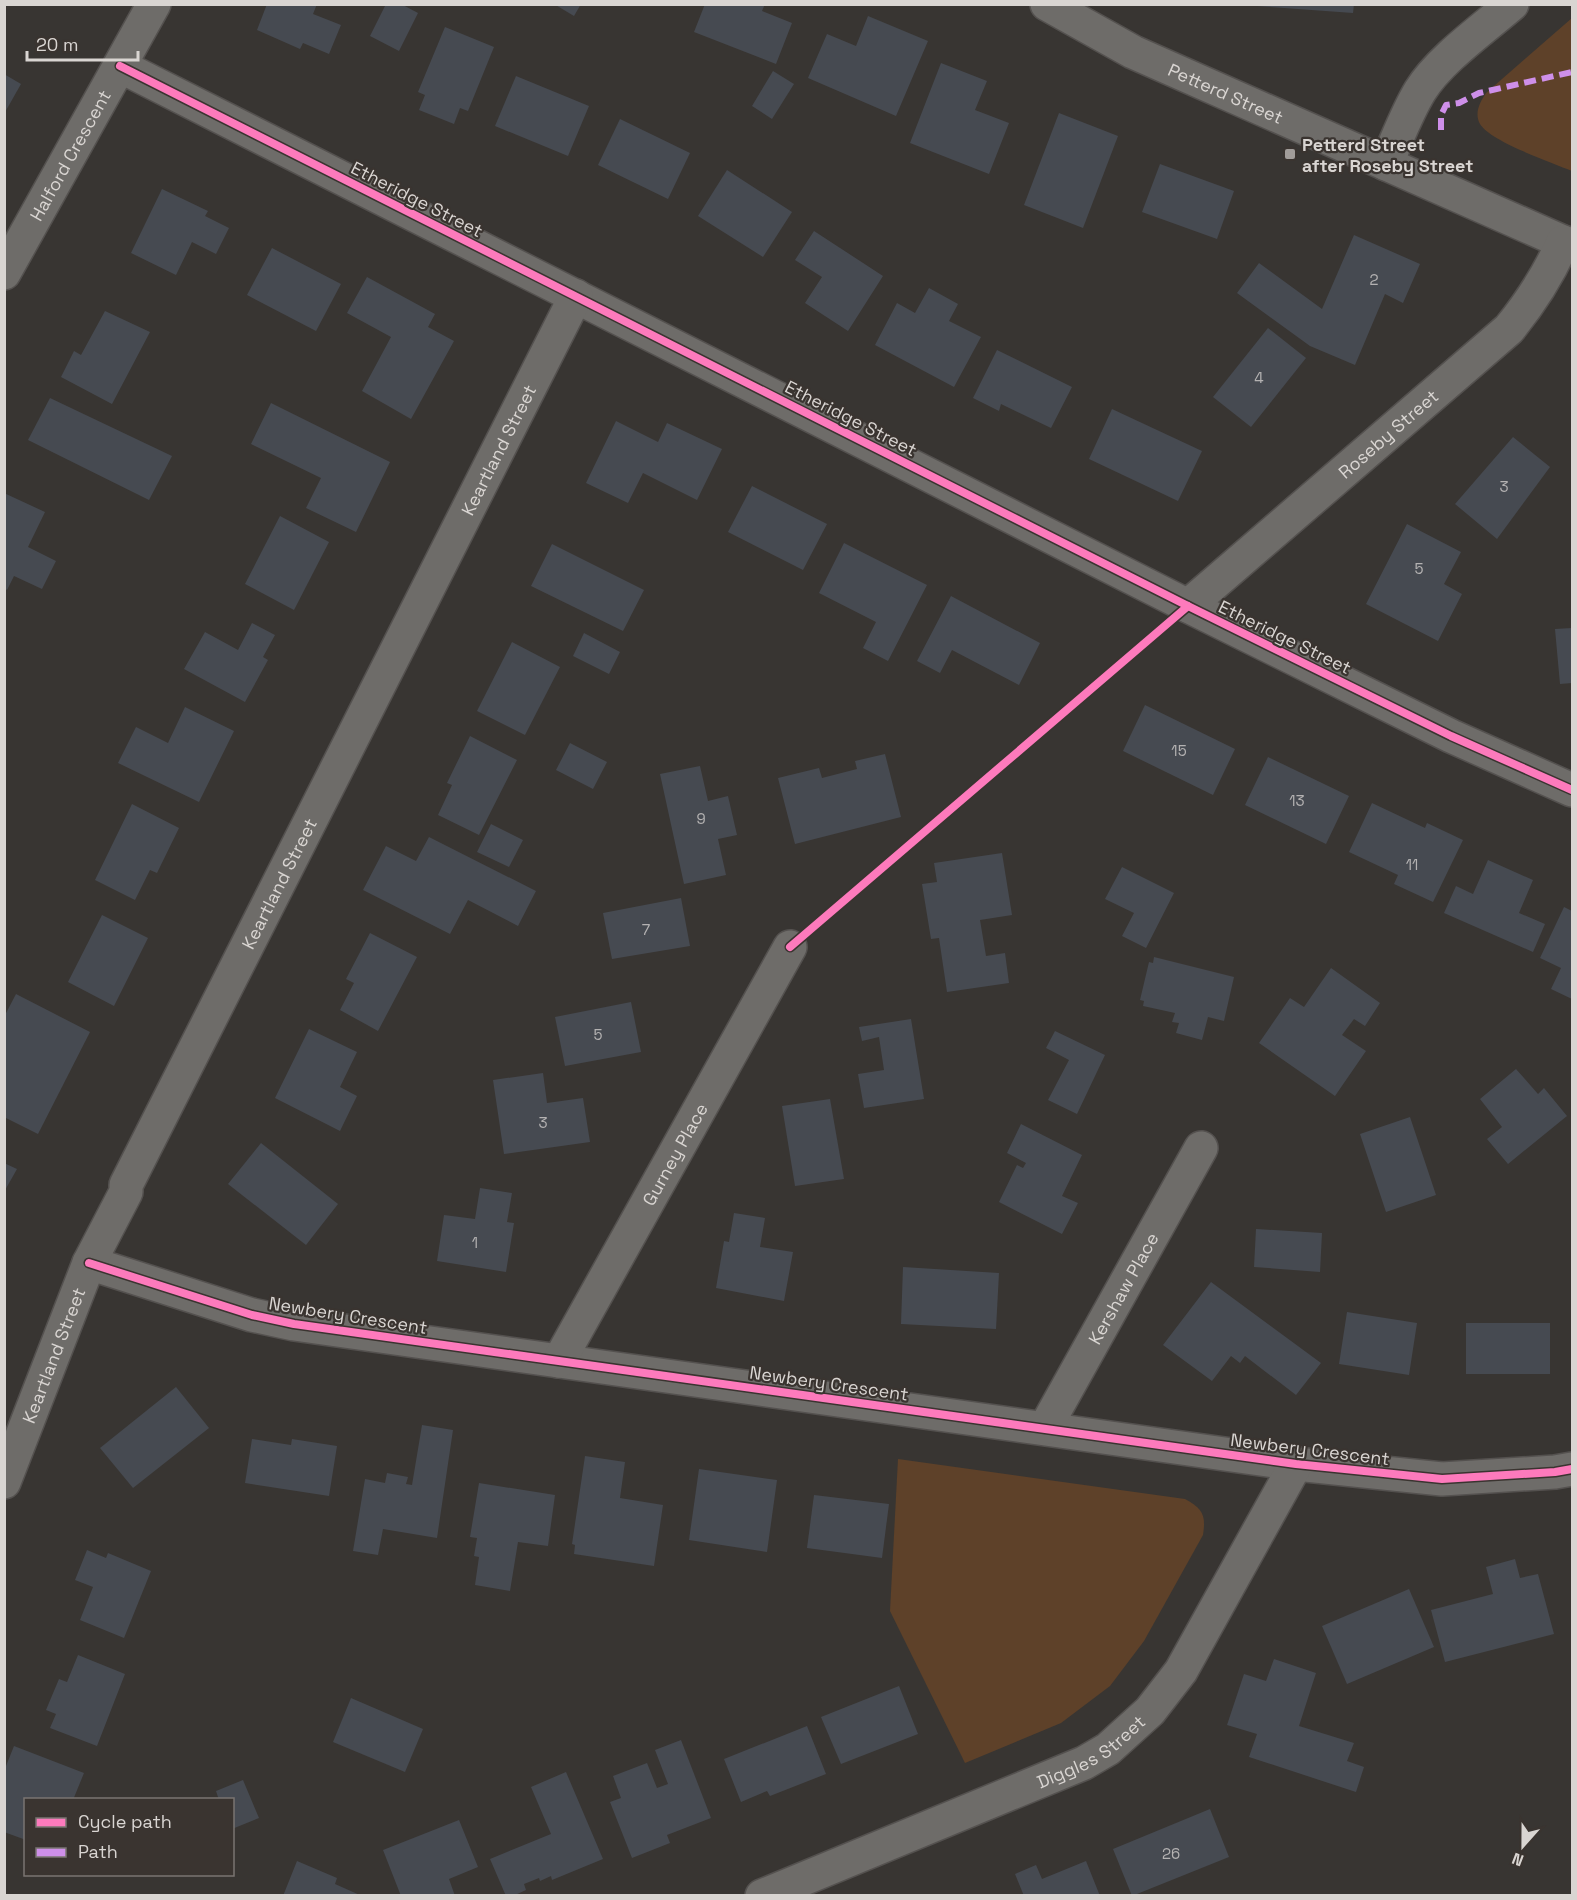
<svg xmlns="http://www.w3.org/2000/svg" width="1577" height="1900" font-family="'Space Grotesk',sans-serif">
	<rect width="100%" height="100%" fill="#383532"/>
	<g fill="#5e4129">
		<path d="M1572 18V171C1551 162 1491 142 1480 124 1474 113 1480 102 1486 93Z"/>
		<path d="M898 1459 1185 1499C1203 1509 1206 1515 1203 1535L1144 1641 1110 1686 1061 1723 965 1763 890 1611Z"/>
	</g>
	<g fill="#464a51">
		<path d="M267 4H317L313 14 341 25 329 54 303 43 300 49 257 30Z"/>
		<path d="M386 4H401L418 13 399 51 370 36Z"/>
		<path d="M554 4H581L574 16Z"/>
		<path d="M705 4H765L762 11 792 23 776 64 694 32Z"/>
		<path d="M1257 4H1354L1353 13 1257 6Z"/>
		<path d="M868 16 928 41 896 116 808 78 827 34 856 46Z"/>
		<path d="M445 27 494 47 468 111 460 108 454 124 419 110 425 95 418 92Z"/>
		<path d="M941 63 987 81 975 110 1009 123 989 174 910 143Z"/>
		<path d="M773 71 794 84 772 119 752 106Z"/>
		<path d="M4 74 21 84 4 114Z"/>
		<path d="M516 76 589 106 568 156 495 126Z"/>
		<path d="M1059 113 1118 136 1083 228 1024 205Z"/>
		<path d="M620 119 690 153 668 199 598 165Z"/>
		<path d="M1160 164 1234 191 1217 239 1142 212Z"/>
		<path d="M727 170 792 212 763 257 698 216Z"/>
		<path d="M162 189 208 211 205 216 229 228 216 254 192 242 176 275 131 253Z"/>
		<path d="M814 231 883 276 848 331 805 303 822 277 795 260Z"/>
		<path d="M1354 235 1420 264 1403 303 1385 294 1355 365 1310 346 1237 293 1259 263 1322 309Z"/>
		<path d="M272 248 341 284 316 331 247 295Z"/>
		<path d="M367 277 435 314 428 327 454 341 411 419 362 391 391 337 347 313Z"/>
		<path d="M929 288 958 304 949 321 981 337 954 387 875 345 897 303 915 313Z"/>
		<path d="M105 311 150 332 112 404 61 377 74 351 81 355Z"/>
		<path d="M1268 328 1306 358 1251 427 1213 397Z"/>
		<path d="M997 350 1072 387 1051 428 1001 404 999 411 973 398Z"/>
		<path d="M50 398 172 456 149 500 28 440Z"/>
		<path d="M271 403 390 462 356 532 306 508 321 478 251 444Z"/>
		<path d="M1112 409 1202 451 1178 501 1089 459Z"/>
		<path d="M616 421 658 442 667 423 722 449 697 500 643 473 628 503 586 483Z"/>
		<path d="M1513 437 1550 467 1497 539 1455 504Z"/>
		<path d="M752 486 827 524 803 570 728 532Z"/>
		<path d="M4 493 45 512 28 547 56 561 42 589 14 576 7 590 4 588Z"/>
		<path d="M280 516 329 542 294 610 245 584Z"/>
		<path d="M1407 524 1461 552 1444 584 1462 594 1438 641 1366 604Z"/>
		<path d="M844 543 927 585 888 661 863 648 876 622 819 593Z"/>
		<path d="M552 544 644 590 623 631 531 586Z"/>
		<path d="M951 596 1040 643 1019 685 952 650 940 673 917 661Z"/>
		<path d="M252 623 275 635 263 657 268 660 245 702 184 669 205 632 238 650Z"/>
		<path d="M1572 628V683L1560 684 1555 629Z"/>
		<path d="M584 633 620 652 609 674 573 656Z"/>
		<path d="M512 642 560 667 525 735 477 711Z"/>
		<path d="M1145 705 1235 749 1213 795 1123 751Z"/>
		<path d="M185 707 234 731 199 802 118 763 136 727 168 743Z"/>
		<path d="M470 736 517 760 479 835 438 815 452 785 447 783Z"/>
		<path d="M570 743 607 762 593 789 556 770Z"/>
		<path d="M885 754 901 817 795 844 778 778 819 768 822 778 857 769 855 761Z"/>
		<path d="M1268 757 1349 796 1326 844 1245 805Z"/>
		<path d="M700 766 708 801 728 796 737 835 718 839 726 875 684 884 660 774Z"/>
		<path d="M1372 803 1425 828 1427 823 1463 840 1433 902 1394 884 1398 875 1349 852Z"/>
		<path d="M132 804 179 828 157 873 150 870 135 900 95 880Z"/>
		<path d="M491 824 523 840 509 867 477 852Z"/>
		<path d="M429 837 536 891 518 926 468 900 450 934 363 890 386 846 416 861Z"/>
		<path d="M1002 853 1012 915 980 920 986 956 1005 953 1009 983 947 992 939 938 931 939 922 884 937 882 934 863Z"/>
		<path d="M1488 860 1533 880 1519 913 1545 924 1533 952 1444 913 1456 886 1473 894Z"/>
		<path d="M1122 867 1174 893 1146 948 1122 936 1134 913 1105 899Z"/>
		<path d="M681 898 690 946 612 959 603 913Z"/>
		<path d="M1564 907 1572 911V999L1551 989 1561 968 1540 958Z"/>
		<path d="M102 915 148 938 114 1006 68 982Z"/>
		<path d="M370 933 417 957 378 1031 340 1010 354 983 346 979Z"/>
		<path d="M1154 957 1234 977 1224 1021 1208 1017 1202 1040 1176 1033 1179 1023 1172 1022 1175 1013 1143 1006 1144 1001 1140 1000 1149 962 1153 963Z"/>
		<path d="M1331 968 1380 1003 1365 1026 1354 1019 1342 1035 1366 1051 1335 1096 1259 1043 1290 998 1304 1007Z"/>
		<path d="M16 994 90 1032 38 1134 4 1117V1017Z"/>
		<path d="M631 1002 641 1052 565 1066 555 1017Z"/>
		<path d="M911 1019 924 1099 864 1108 858 1074 884 1070 879 1037 862 1041 859 1027Z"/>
		<path d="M309 1029 357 1052 340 1087 357 1096 340 1131 275 1098Z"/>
		<path d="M1055 1031 1105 1055 1077 1114 1048 1100 1069 1060 1046 1048Z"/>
		<path d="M1516 1069 1538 1094 1544 1088 1567 1116 1508 1164 1487 1139 1502 1127 1480 1099Z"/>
		<path d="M543 1073 547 1103 583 1098 590 1142 504 1154 493 1080Z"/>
		<path d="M830 1099 844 1179 795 1186 782 1106Z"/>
		<path d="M1410 1117 1436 1195 1386 1212 1360 1134Z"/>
		<path d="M1021 1124 1082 1155 1062 1196 1078 1203 1062 1234 999 1202 1017 1165 1023 1168 1026 1163 1007 1153Z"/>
		<path d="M261 1143 338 1204 306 1245 228 1184Z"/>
		<path d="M4 1163 17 1169 4 1192Z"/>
		<path d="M480 1188 512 1193 507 1222 514 1223 506 1272 437 1261 444 1215 475 1219Z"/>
		<path d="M734 1213 765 1218 760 1247 793 1252 784 1301 716 1288 724 1241 729 1242Z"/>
		<path d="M1256 1229 1322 1233 1320 1272 1254 1267Z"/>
		<path d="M903 1267 999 1273 996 1329 901 1324Z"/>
		<path d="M1211 1282 1321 1363 1296 1395 1245 1356 1240 1363 1231 1356 1212 1381 1163 1345Z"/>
		<path d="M1347 1312 1417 1323 1409 1375 1339 1364Z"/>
		<rect x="1466" y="1323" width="84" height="51"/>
		<path d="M176 1387 209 1428 133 1488 100 1448Z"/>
		<path d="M422 1425 453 1430 437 1538 383 1529 378 1555 353 1551 365 1479 385 1483 387 1473 408 1477 406 1484 412 1485Z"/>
		<path d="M252 1439 291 1445 292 1439 337 1446 329 1496 245 1483Z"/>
		<path d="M585 1456 625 1462 620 1498 663 1505 654 1566 574 1554 575 1545 572 1544Z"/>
		<path d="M699 1469 777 1480 767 1552 689 1540Z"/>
		<path d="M479 1483 555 1495 548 1546 518 1542 510 1591 475 1585 479 1557 474 1556 477 1538 470 1537Z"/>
		<path d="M814 1495 889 1504 882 1558 807 1548Z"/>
		<path d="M87 1550 106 1558 108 1553 151 1571 124 1638 80 1620 93 1587 75 1580Z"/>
		<path d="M1515 1559 1520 1578 1538 1574 1554 1634 1445 1662 1431 1610 1493 1594 1486 1567Z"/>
		<path d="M1409 1589 1434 1647 1347 1684 1322 1626Z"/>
		<path d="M78 1655 125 1674 97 1746 50 1728 56 1714 46 1710 59 1679 67 1682Z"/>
		<path d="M1274 1659 1316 1673 1299 1726 1354 1743 1347 1761 1364 1767 1356 1792 1249 1757 1257 1734 1227 1725 1244 1674 1266 1681Z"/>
		<path d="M899 1686 918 1734 841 1764 821 1717Z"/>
		<path d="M351 1698 423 1729 405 1772 333 1742Z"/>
		<path d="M807 1726 826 1774 770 1796 767 1791 741 1802 724 1759Z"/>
		<path d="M681 1740 711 1818 667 1835 670 1843 632 1858 610 1802 621 1798 613 1776 647 1763 657 1788 668 1784 655 1750Z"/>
		<path d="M14 1746 84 1773 73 1800H26V1840L4 1832V1771Z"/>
		<path d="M566 1772 603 1859 552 1880 551 1876 540 1881 539 1878 524 1884 526 1890 513 1896H506L490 1859 551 1834 531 1787Z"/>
		<path d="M243 1780 259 1818 232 1829V1800H219L216 1791Z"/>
		<path d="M1210 1809 1229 1857 1132 1896 1113 1849Z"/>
		<path d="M459 1820 478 1867 449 1879 455 1896H401L383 1850Z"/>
		<path d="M297 1861 337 1878 335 1884 362 1896H283Z"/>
		<path d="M1086 1861 1100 1896H1024L1015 1874 1036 1865 1042 1879Z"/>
	</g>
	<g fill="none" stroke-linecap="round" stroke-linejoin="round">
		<g stroke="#54514f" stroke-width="36">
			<g id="minor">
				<path id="s1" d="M1047 4 1133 52 1572 246"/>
				<path d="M120 66 1188 606 1451 736 1572 790"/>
				<path d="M1386 164C1397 140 1406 114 1420 91 1439 60 1483 29 1512 4"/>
				<path id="s2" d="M4 273 154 4"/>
				<path id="s3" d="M1188 606 1509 329C1531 302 1549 274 1563 242"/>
				<path d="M89 1263 252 1315 294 1324 1296 1464 1442 1479 1555 1472 1572 1469"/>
				<path id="s4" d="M559 1361 790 947"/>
				<path id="s5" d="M1045 1428 1201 1148"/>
				<path id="s6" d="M4 1482 89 1263 126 1192V1185L576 296"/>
				<path id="s7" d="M762 1896 1084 1763 1108 1749 1150 1711 1181 1671 1296 1464"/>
			</g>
		</g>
		<use href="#minor" stroke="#6e6c69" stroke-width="33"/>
		<path stroke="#ce8fe9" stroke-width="6" stroke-dasharray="12 6" stroke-linecap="butt" d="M1441 130V115L1446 105 1459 103 1479 93 1572 72"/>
		<g stroke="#3a3430" stroke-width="11">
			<g id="cycleway">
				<path d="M120 66 1188 606 1451 736 1572 790"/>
				<path d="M790 947 1188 606"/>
				<path d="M89 1263 252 1315 294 1324 1296 1464 1442 1479 1555 1472 1572 1469"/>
			</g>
		</g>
		<use href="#cycleway" stroke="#fd7abc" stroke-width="8"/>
	</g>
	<rect fill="#a19d9a" stroke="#3a3430" stroke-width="2" x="1284" y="148" width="12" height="12" rx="3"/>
	<g text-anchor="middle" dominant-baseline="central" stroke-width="4.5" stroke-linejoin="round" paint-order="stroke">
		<g font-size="15" fill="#b4b2b2">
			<text x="1374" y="279">2</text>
			<text x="1259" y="377">4</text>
			<text x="1504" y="486">3</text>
			<text x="1419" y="568">5</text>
			<text x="1179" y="750">15</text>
			<text x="1297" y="800">13</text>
			<text x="701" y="818">9</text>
			<text x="1412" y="864">11</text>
			<text x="646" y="929">7</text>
			<text x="598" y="1034">5</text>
			<text x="543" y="1122">3</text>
			<text x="475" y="1242">1</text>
			<text x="1171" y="1853">26</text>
		</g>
		<g font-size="18" fill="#d9d5d2" stroke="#3a3430">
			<text stroke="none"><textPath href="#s1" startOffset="200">Petterd Street</textPath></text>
			<text stroke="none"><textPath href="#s2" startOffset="135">Halford Crescent</textPath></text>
			<text transform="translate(417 199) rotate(27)">Etheridge Street</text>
			<text transform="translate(851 418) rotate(27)">Etheridge Street</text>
			<text stroke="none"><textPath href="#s3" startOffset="264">Roseby Street</textPath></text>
			<text stroke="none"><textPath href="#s6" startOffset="1146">Keartland Street</textPath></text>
			<text transform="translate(1285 637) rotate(26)">Etheridge Street</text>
			<text stroke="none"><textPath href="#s6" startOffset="660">Keartland Street</textPath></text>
			<text stroke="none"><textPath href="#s4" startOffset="237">Gurney Place</textPath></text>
			<text stroke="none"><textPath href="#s5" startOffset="160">Kershaw Place</textPath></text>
			<text transform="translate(348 1315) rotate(9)">Newbery Crescent</text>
			<text stroke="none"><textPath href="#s6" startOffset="136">Keartland Street</textPath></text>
			<text transform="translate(829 1383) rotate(8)">Newbery Crescent</text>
			<text transform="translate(1310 1449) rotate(7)">Newbery Crescent</text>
			<text stroke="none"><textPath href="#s7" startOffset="360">Diggles Street</textPath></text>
		</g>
		<g font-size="18" font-weight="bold" fill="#d9d5d2" stroke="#3a3430" text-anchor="start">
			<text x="1302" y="144">Petterd Street<tspan x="1302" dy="21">after Roseby Street</tspan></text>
		</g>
	</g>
	<rect width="1577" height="1900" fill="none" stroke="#d9d5d2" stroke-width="12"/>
	<rect x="24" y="1798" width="210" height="78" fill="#3a3430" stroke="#7a7471" stroke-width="1.5"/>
	<rect x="36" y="1818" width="30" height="9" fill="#fd7abc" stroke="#7a7471" stroke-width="1.5"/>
	<text x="78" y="1828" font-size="18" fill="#d9d5d2">Cycle path</text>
	<rect x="36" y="1848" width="30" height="9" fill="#ce8fe9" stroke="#7a7471" stroke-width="1.5"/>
	<text x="78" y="1858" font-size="18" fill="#d9d5d2">Path</text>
	<g transform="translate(1523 1846) rotate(201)" stroke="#3a3430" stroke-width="4.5" paint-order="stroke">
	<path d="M0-4.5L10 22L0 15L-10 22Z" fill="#d9d5d2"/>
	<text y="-9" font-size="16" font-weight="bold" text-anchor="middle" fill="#d9d5d2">N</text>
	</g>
	<path d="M27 51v9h111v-9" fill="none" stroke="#d9d5d2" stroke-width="3"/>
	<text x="36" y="51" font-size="18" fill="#d9d5d2" stroke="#3a3430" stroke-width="4.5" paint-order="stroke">20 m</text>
</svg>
